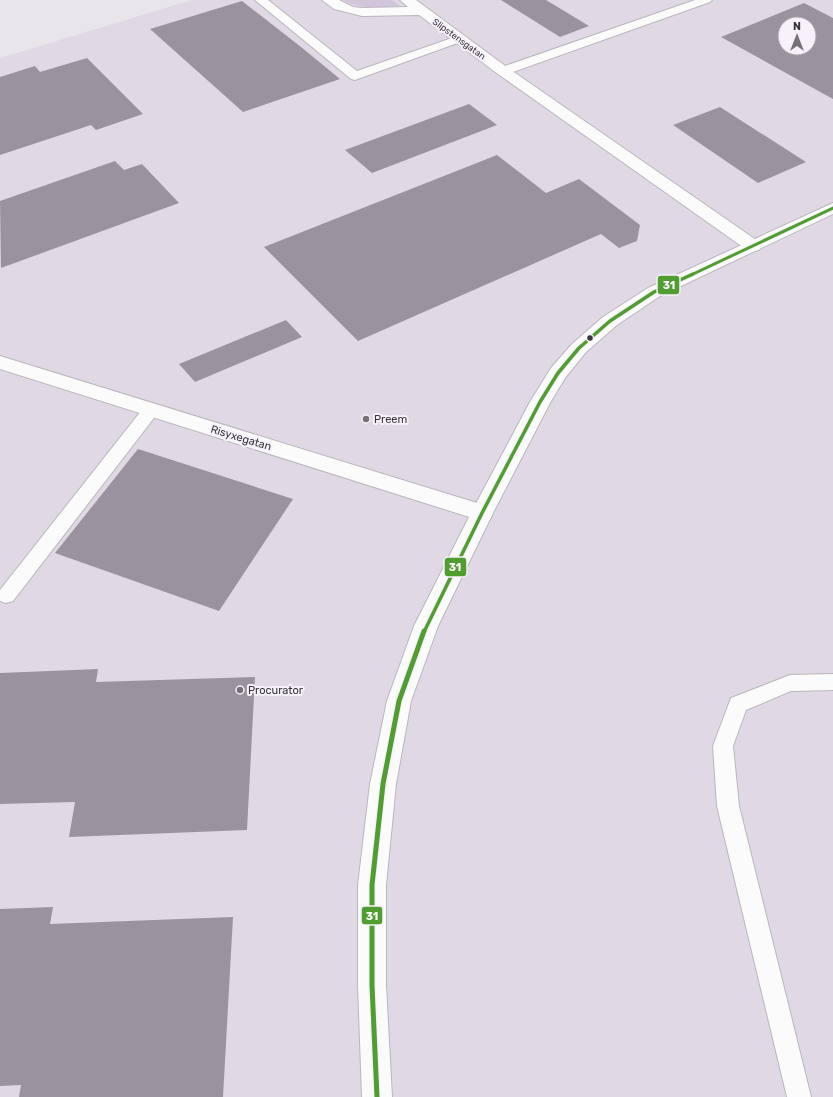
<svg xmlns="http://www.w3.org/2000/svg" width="833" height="1097" font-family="Rubik,sans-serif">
	<rect width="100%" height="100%" fill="#e9e6eb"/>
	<path fill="#e0d9e5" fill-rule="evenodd" d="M192 0H833V1097H0V58ZM785 24H809V48H785Z"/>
	<path fill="#d2c6db" d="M343 0H392L400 6C380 7 361 10 343 0Z"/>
	<g fill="#9a939f" fill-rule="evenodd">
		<path d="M501 0H546L589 26 560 37Z"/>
		<path d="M242 1 301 47 340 79 243 112 150 29Z"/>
		<path d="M804 3 833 18V99L721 37ZM785 24H809V48H785Z"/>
		<path d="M87 58 143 114 96 130 91 125 0 155V77L35 66 40 72Z"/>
		<path d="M469 104 497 125 372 173 345 150Z"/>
		<path d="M720 107 806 162 758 183 673 125Z"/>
		<path d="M497 155 546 193 579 179 640 225 637 241 619 248 601 234 358 341 264 247Z"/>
		<path d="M115 161 124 170 142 164 179 203 1 268 0 201Z"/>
		<path d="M286 320 302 337 195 382 179 364Z"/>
		<path d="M138 449 293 499 219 611 55 553Z"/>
		<path d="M98 669 96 682 255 677 247 830 69 837 75 802 0 804V673Z"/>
		<path d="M53 907 50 924 233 917 223 1097H19L21 1085 0 1086V909Z"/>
	</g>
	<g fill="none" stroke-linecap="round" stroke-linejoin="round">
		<g stroke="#b9b6bb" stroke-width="2">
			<g id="lane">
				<path d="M255 0H268L357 71 455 37H463L465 39 463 41 355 80 351 79Z"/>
				<path d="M695 0H712L710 2 507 74H499L497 71 499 68Z"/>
				<path d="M151 404 157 406 159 410 157 414 13 601 6 603 0 601V590L145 406Z"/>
				<path d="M833 674V690L791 691 746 710 733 746 739 806 811 1097H787L717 806 713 746 731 698 790 675Z"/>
			</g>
		</g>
		<g stroke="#b9b6bb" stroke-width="2">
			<g id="street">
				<path d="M322 0H339L353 7 362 8 408 7 400 0H416L508 68 759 242 762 246 759 250 753 251 747 250 498 74 419 15 362 16 334 9Z"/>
				<path d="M0 356 490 507 493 513 490 519 482 521 0 369Z"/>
			</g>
		</g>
		<g stroke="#b9b6bb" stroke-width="2">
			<path id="secondary" d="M833 203V214L660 296 617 325 586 352 565 378 550 403 493 513 438 626 411 701 396 784 386 885V985L392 1097H362L358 985V885L370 784 387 701 414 626 471 513 530 402 551 368 572 344 603 317 648 288Z"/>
		</g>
		<use href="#lane" fill="#fcfbfc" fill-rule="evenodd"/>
		<use href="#street" fill="#fcfbfc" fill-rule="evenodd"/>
		<use href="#secondary" fill="#fcfbfc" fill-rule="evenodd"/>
		<g stroke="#f7f1fc" stroke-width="5">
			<path id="bus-1-far2" d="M691 275 833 208"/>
		</g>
		<g stroke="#f7f1fc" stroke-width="6">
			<path id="bus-1-far1" d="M424 632 482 513 540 402 558 373 579 348 610 321 654 292 693 274"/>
		</g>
		<g stroke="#f7f1fc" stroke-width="8">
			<path id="bus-1" d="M377 1097 372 985V885L383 784 399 701 424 631"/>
		</g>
		<use href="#bus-1-far2" stroke="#509e2f" stroke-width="3"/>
		<use href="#bus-1-far1" stroke="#509e2f" stroke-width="3.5"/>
		<use href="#bus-1" stroke="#509e2f" stroke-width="5"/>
	</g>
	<circle fill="#38353a" stroke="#f7f1fc" stroke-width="1.5" cx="590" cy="338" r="3.5"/>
	<g fill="#767378" stroke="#f7f1fc" stroke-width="1.5">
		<circle cx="366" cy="419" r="4"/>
		<circle cx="240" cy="690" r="4"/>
	</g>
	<g text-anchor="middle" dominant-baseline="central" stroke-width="4" stroke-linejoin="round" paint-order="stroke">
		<g font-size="9" fill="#38353a" stroke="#f7f1fc">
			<text transform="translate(459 39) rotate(36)">Slipstensgatan</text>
		</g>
		<g font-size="11" fill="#38353a" stroke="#f7f1fc" text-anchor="start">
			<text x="374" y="419">Preem</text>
			<text x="248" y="690">Procurator</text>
		</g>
		<g font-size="11" fill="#38353a" stroke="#f7f1fc">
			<text transform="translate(241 438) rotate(17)">Risyxegatan</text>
		</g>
	</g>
	<g stroke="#f7f1fc" stroke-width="1.5">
		<rect x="657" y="275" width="23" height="20" rx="4" fill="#509e2f"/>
		<rect x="444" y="557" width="23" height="20" rx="4" fill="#509e2f"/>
		<rect x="361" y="906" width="22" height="19" rx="4" fill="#509e2f"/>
	</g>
	<g font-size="11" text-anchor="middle" font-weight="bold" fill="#fff">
		<text x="669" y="289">31</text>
		<text x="455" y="571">31</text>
		<text x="372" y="920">31</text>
	</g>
	<g transform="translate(797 36)"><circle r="19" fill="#f7f1fc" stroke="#aba6ae"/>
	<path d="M0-3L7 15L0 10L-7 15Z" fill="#767378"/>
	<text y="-6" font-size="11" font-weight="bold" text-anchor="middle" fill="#38353a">N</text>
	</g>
</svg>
